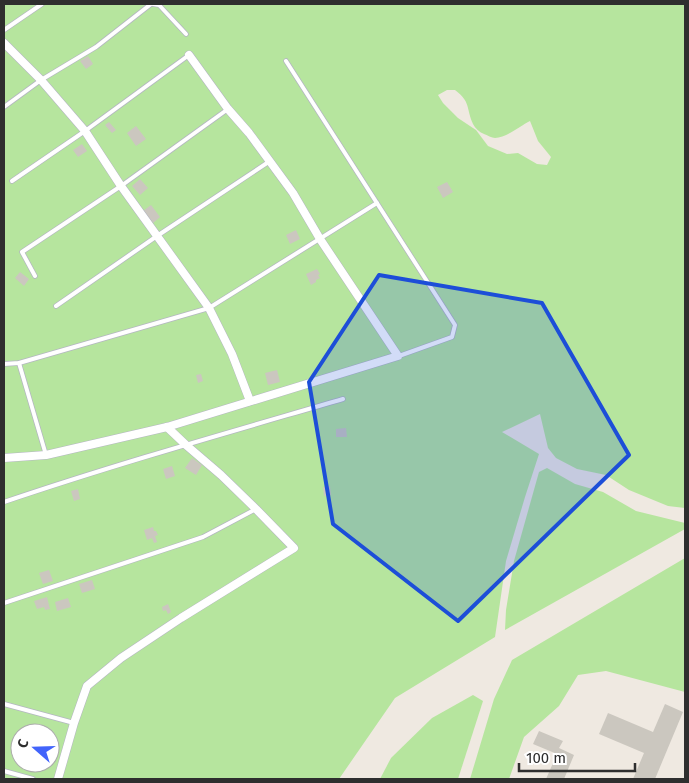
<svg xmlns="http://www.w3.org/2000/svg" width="689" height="783" font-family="'Fira Sans',sans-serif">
	<rect width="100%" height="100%" fill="#efe9e1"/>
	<g fill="#b6e59e" fill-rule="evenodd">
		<path d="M4 4H685V508L668 506 629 490 606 475 577 469 556 458 548 448 540 414 502 432 539 454 525 497 506 561 495 637 395 698 339 779H4ZM447 90H455C471 102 466 108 473 124 475 128 479 132 484 134 487 135 492 138 495 138 506 138 520 126 530 121L538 141 551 157 547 165 537 164 518 153 507 154 488 146 476 130 458 118 443 103 438 95ZM20 733H50V763H20Z"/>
		<path d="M547 468 575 484 603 492 636 511 685 523V529L505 630 506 610 514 561 539 472Z"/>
		<path d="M685 558V692L606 671 578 675 559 706 524 737 509 779H470L494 699 512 660Z"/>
		<path d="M473 695 483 701 458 779H380L391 758 432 718Z"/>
	</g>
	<g fill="#cbc7bf">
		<path d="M88 56 93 64 86 69 80 61Z"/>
		<path d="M109 122 116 130 112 133 105 125Z"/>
		<path d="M136 126 146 139 136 146 127 133Z"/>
		<path d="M82 144 87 151 78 157 73 150Z"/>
		<path d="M140 179 148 188 140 195 132 186Z"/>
		<path d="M447 182 453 192 443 198 437 187Z"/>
		<path d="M151 205 160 217 152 224 143 211Z"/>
		<path d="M296 230 300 239 290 244 286 235Z"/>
		<path d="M317 269 320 274 318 275 320 278 316 280V282L311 285 306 274Z"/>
		<path d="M20 272 29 279 24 286 15 278Z"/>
		<path d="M277 370 280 382 268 385 265 373Z"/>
		<path d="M201 374 203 381 198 383 196 375Z"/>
		<path d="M346 428 347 437H336V429Z"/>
		<path d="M192 458 202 465 196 475 185 468Z"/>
		<path d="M172 466 175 476 166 479 163 469Z"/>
		<path d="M330 486 331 495 324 496 323 487Z"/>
		<path d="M78 489 80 499 74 501 71 491Z"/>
		<path d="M153 527 154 531H156L158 535 155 536 157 542 154 543 152 538 147 540 144 530Z"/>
		<path d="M49 570 53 581 43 584 39 573Z"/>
		<path d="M92 580 95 589 82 593 79 584Z"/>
		<path d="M47 597 50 609 45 610 44 607 37 609 34 601Z"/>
		<path d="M68 598 71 607 57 611 55 602Z"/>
		<path d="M168 604 171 612 168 614 166 610 163 611 162 607Z"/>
		<path d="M665 704 683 712 655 779H633L644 753 599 734 608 713 653 732Z"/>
		<path d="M539 731 563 741 559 748 574 755 564 779H546L557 754 533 744Z"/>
	</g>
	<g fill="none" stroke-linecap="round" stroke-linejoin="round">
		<g stroke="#b4b7c1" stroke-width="5.5">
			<g id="service">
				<path d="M153 4 159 5 186 34"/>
				<path d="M4 30 42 4"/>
				<path d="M286 61 455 325 452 337 399 356"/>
				<path d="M4 107 41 80 96 47 151 4"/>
				<path d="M12 181 85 131 189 55"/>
				<path d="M35 276 22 252 121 186 228 109"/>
				<path d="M56 306 157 236 270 161"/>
				<path d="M19 363 46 455"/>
				<path d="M4 364 19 363 209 308 377 203"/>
				<path d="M4 502C116 464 230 432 343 399"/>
				<path d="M4 603 203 537 256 509"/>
				<path d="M4 704 74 723"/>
				<path d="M4 771 33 779"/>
			</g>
		</g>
		<g stroke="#b4b7c1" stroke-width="9">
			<g id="minor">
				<path d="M4 43 41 80 85 131 121 186 209 308 232 354 250 401"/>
				<path d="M4 458 46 455 167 427 398 356 320 239 293 193 249 133 228 109 189 55"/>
				<path d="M58 779 74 723 87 686 121 658 181 618 294 548 256 509 221 475 186 445 167 427"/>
			</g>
		</g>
		<use href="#service" stroke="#fff" stroke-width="4"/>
		<use href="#minor" stroke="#fff" stroke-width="8"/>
	</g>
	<path fill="#1d4ed8" fill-opacity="0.2" stroke="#1d4ed8" stroke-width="4" stroke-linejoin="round" d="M379 275 542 303 629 455 458 621 333 524 309 382Z"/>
	<rect width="689" height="783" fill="none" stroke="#2e2e2e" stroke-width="10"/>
	<g transform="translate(35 748) rotate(290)"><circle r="24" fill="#ffffff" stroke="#ababab"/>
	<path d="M0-4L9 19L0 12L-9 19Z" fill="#4264fb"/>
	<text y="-8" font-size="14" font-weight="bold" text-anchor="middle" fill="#2e2e2e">С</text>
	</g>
	<path d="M519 763v8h116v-8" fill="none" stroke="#2e2e2e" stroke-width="2.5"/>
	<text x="526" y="763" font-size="15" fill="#2e2e2e" stroke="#ffffff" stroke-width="4" paint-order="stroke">100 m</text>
</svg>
